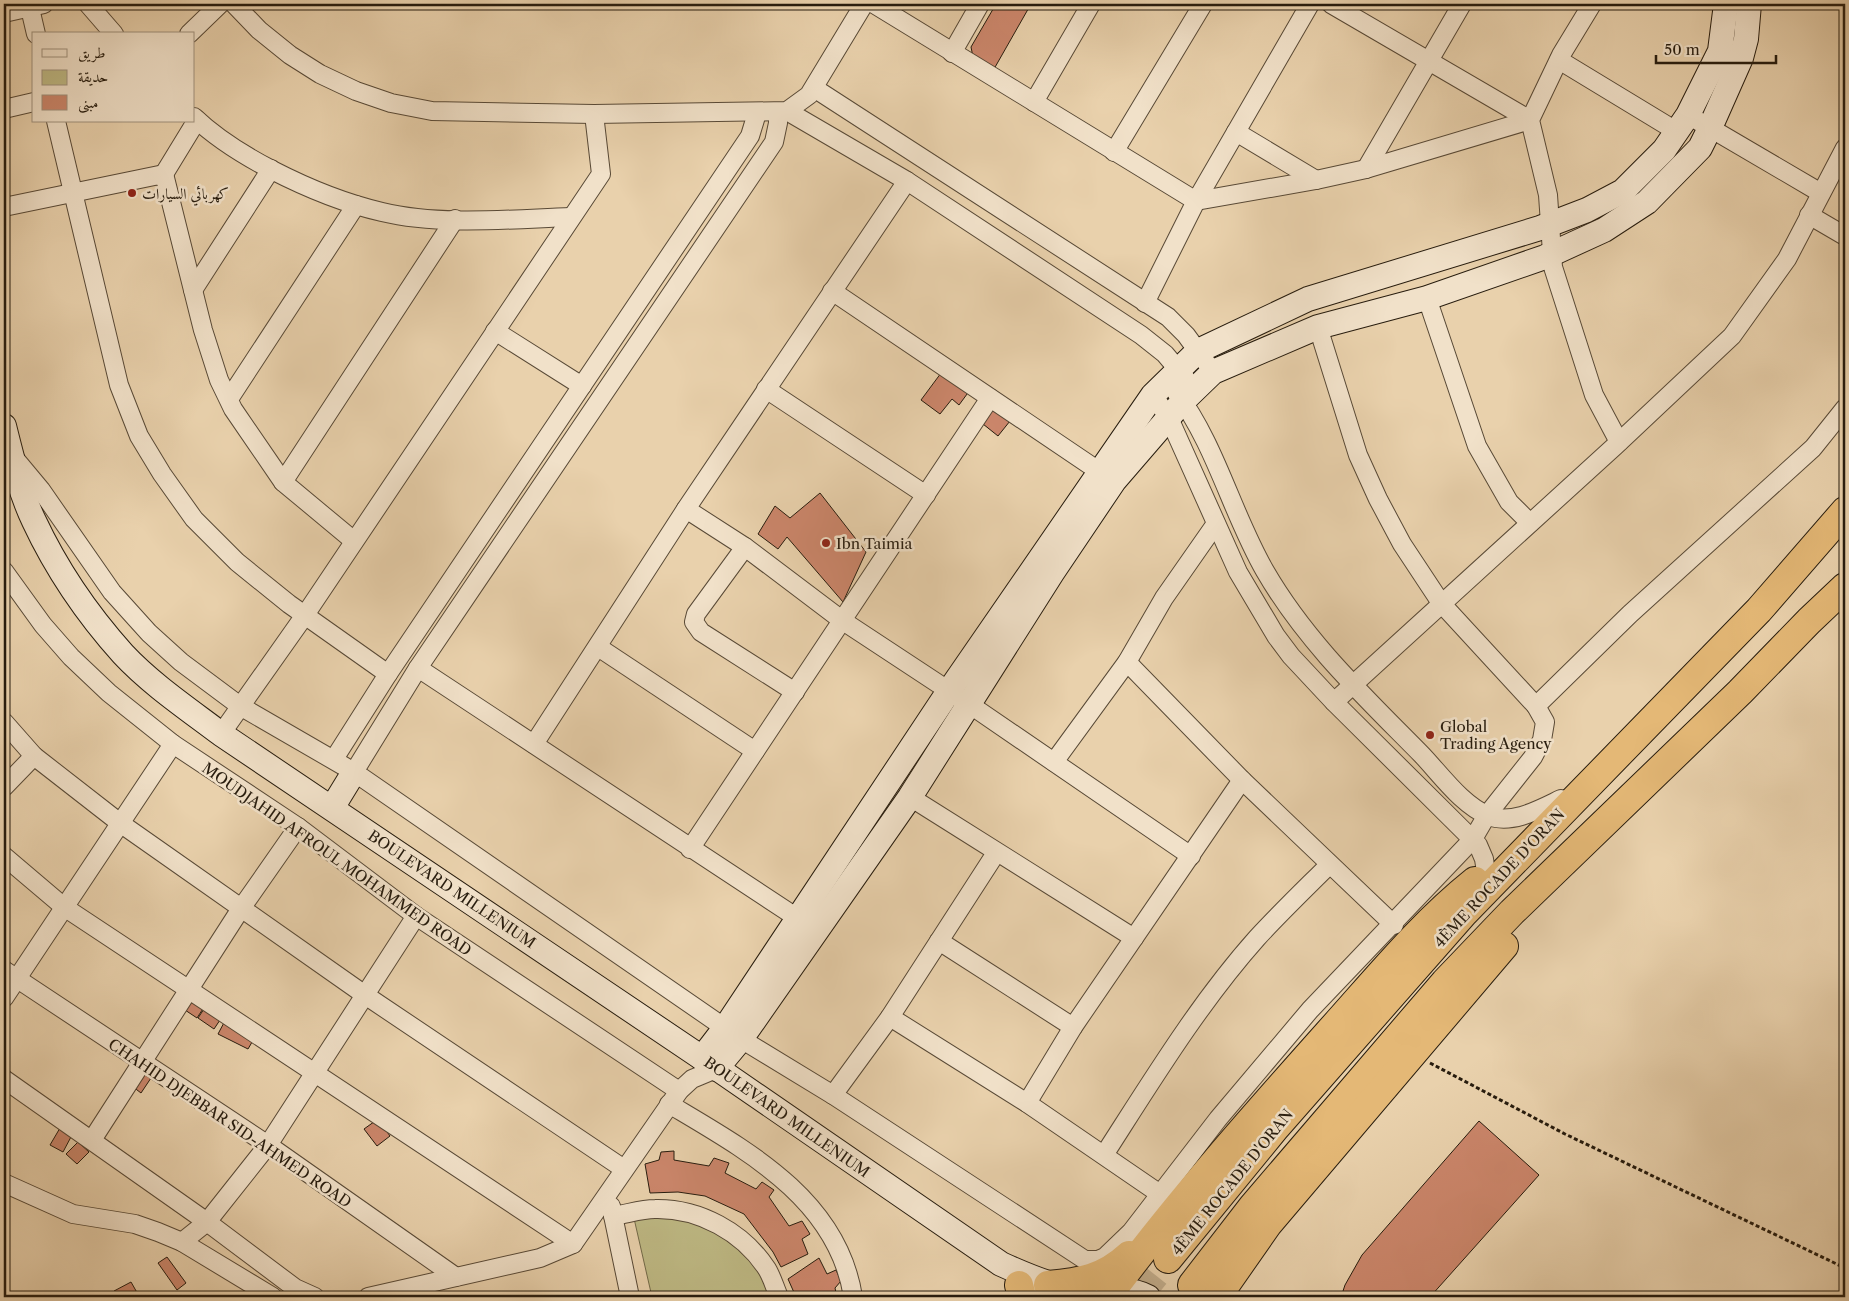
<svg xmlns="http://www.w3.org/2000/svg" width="1849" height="1301" font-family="'Libre Caslon Text',Amiri,serif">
	<rect width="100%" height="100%" fill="#e9d1ac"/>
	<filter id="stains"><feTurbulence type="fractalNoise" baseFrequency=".004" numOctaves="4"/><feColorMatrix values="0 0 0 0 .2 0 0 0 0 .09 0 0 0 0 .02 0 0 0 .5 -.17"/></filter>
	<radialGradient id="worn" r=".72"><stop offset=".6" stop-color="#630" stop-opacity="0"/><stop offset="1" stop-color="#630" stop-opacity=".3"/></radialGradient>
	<path fill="#beb984" stroke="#726a49" d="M633 1214 705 1222 758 1263 772 1297H652Z"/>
	<g fill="#cb866b" stroke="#271c0e">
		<path d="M996 4H1031L994 69 973 57 971 47Z"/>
		<path d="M944 369 970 390 959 405 952 399 940 414 921 400Z"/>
		<path d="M994 391 1018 411 998 436 973 416Z"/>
		<path d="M820 493 866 552 843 602 787 537 778 549 758 534 775 506 790 518Z"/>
		<path d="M190 989 208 1001 197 1018 179 1006Z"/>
		<path d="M206 1006 222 1017 214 1029 198 1018Z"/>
		<path d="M227 1017 255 1037 248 1049 218 1034Z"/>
		<path d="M139 1069 151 1078 141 1093 128 1083Z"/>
		<path d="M378 1119 390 1136 377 1146 364 1129Z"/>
		<path d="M1479 1121 1539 1175 1430 1297H1341L1345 1285 1362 1255Z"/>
		<path d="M60 1128 72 1135 63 1152 50 1145Z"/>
		<path d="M78 1142 89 1152 77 1164 66 1154Z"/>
		<path d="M674 1151V1160L709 1166 714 1158 729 1163 725 1173 756 1189 762 1182 774 1190 769 1197 789 1226 802 1221 810 1234 802 1239 808 1254 781 1267 773 1252 744 1214 705 1196 678 1192 650 1193 645 1164 659 1160 661 1152Z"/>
		<path d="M167 1257 186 1283 177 1290 158 1263Z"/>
		<path d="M819 1258 827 1274 836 1270 841 1281 835 1288 837 1297H796L788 1279Z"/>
		<path d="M131 1282 139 1296 117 1297 114 1291Z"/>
	</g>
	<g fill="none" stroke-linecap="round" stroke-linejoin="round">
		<path stroke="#c2ad8c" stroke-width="28" stroke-dasharray="28 14" stroke-linecap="butt" d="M1138 1297 1168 1259"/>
		<g stroke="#584936" stroke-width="20">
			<g id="minor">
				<path d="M29 4 36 34"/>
				<path d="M88 4 114 34"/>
				<path d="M234 4 259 30 290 55 320 74 356 91 391 103 432 111 594 114 787 111 809 95 864 4"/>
				<path d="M874 4 1196 201 1316 180 1366 169 1530 120"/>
				<path d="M1331 4 1530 120"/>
				<path d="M1592 4 1561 55 1530 120 1548 195 1553 267 1594 395 1619 442"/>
				<path d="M4 13 44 4"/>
				<path d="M189 34 220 4"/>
				<path d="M952 53 980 4"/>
				<path d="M1559 60 1676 131"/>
				<path d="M814 88 1168 317 1186 335 1213 372"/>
				<path d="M1034 102 1091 4"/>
				<path d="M4 109 34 102"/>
				<path d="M787 111 907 181 1141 335 1165 354 1186 379"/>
				<path d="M1688 115 1821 193"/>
				<path d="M194 117C216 138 245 156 272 170 307 188 343 203 382 212 440 226 511 219 571 217"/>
				<path d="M56 121 119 385 139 436 162 474 194 519 237 562 289 604 388 674"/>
				<path d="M1236 132 1316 180"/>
				<path d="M1114 152 1203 4"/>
				<path d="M1366 169 1462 4"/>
				<path d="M164 174 197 120"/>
				<path d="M4 207 164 174 203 330 219 380 233 409 283 482 354 541"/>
				<path d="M1809 215 1845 236"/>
				<path d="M193 290 271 169"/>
				<path d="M832 291 1109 478"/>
				<path d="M1427 298 1477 446 1509 502 1530 523"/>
				<path d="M1145 303 1196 201 1310 4"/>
				<path d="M1318 327 1358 455 1378 499 1402 544 1441 603 1536 706"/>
				<path d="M495 331 582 386"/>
				<path d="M766 389 926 495"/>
				<path d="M1176 392C1216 445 1232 514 1265 571 1306 642 1365 697 1422 755 1441 775 1463 806 1489 816 1512 825 1540 809 1561 799"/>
				<path d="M1153 395 1169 418 1238 572 1276 636 1291 656 1334 702 1478 845 1484 859 1486 872"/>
				<path d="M229 399 356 205"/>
				<path d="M16 460 41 490 112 592 149 633 181 662 240 706 354 772 741 1039 833 1095 1085 1260H1098L1105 1257 1131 1232 1218 1119 1310 1010 1473 839 1487 815 1533 757 1542 740 1545 722 1536 706 1630 614 1813 448 1845 408"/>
				<path d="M283 482 455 219"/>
				<path d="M686 509 745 547 843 621 969 704 1191 856"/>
				<path d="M745 547 696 614 694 622 701 632 795 692"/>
				<path d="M4 571 43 625 71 657 109 693 173 744 298 827 416 916 679 1091"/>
				<path d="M598 647 755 751"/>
				<path d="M1127 662 1242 780 1394 925"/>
				<path d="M418 668 808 925"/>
				<path d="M1334 702 1615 446 1732 336 1787 259 1845 148"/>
				<path d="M4 722 34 756 120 823 365 995 624 1169"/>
				<path d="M221 734 305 615 601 174 594 114"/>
				<path d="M534 744 686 509 907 181"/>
				<path d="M334 759 388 674 750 136 757 113"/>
				<path d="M1054 762 1127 662 1164 598 1215 525"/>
				<path d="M354 772 418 668 774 142 778 123V112"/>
				<path d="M4 787 34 756"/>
				<path d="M910 797 1134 938"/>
				<path d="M690 849 990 398"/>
				<path d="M4 856 64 907 573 1244"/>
				<path d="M939 941 1073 1027"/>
				<path d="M4 970 268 1145 456 1277"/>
				<path d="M4 998 173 744"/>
				<path d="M890 1017 1027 1103 1160 1194"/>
				<path d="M4 1079 207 1222 295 1288 315 1297"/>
				<path d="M833 1095 890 1017 996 853"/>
				<path d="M1027 1103 1073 1027 1242 780"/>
				<path d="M669 1104C746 1150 838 1199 853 1297"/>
				<path d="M92 1140 240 910 298 827"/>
				<path d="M1104 1155C1151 1082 1199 1003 1257 938 1280 913 1305 889 1329 865"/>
				<path d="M4 1183 73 1214 135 1224 158 1232 182 1242 273 1297"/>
				<path d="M611 1206 630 1297"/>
				<path d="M613 1216C627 1214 641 1209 655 1209 699 1208 743 1232 767 1269 772 1277 775 1288 779 1297"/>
				<path d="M182 1242 207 1222 268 1145 416 916"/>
				<path d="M368 1297 540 1258 573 1244 679 1091 692 1079 716 1069"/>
			</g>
		</g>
		<g stroke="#271c0e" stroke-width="26">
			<g id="secondary">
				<path d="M4 426C12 458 20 492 34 521 56 568 88 615 123 654 151 684 188 709 221 734L702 1058 1001 1264C1034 1279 1065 1291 1102 1295"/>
				<path d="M332 808 354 772"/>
				<path d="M702 1058 725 1028 949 691 1153 395 1198 351 1308 299 1540 228 1587 210 1623 191 1664 150 1688 115 1720 51 1726 4"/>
				<path d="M716 1069 741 1039 910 797 1052 573 1114 481 1183 401 1213 372 1318 327 1427 298 1545 257 1604 230 1647 202 1700 148 1710 128 1741 58 1746 39 1749 4"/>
				<path d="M1099 1297C1114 1289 1133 1289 1148 1297"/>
			</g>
		</g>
		<g stroke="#271c0e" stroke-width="30">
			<g id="motorway">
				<path d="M1168 1259 1276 1127 1463 914 1759 610 1845 511"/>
				<path d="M1019 1285 1022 1297"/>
				<path d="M1048 1285C1081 1282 1104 1278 1129 1255"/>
				<path d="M1192 1285 1253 1206 1445 982 1512 912 1740 692 1809 621 1845 587"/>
				<path d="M1111 1292C1178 1202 1253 1117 1328 1033 1375 981 1420 925 1475 881"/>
				<path d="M1217 1297 1268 1224 1504 946"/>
			</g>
		</g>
		<path stroke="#271c0e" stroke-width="3" stroke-dasharray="4 2.5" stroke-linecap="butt" d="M1430 1063 1565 1134 1845 1268"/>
		<use href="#minor" stroke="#f1e1c9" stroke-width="18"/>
		<use href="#secondary" stroke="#f1e1c9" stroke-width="24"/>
		<use href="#motorway" stroke="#e4b876" stroke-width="28"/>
	</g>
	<g fill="#8f2418" stroke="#f1e1c9" stroke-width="2">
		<circle cx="132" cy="193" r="5"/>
		<circle cx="826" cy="543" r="5"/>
		<circle cx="1430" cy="735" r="5"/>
	</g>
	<g text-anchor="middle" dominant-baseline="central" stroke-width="5" stroke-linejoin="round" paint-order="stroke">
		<g font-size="15" fill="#271c0e" stroke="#f1e1c9" text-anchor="start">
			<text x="142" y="193">كهربائي السيارات</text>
			<text x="836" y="543">Ibn Taimia</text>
			<text x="1440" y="726">Global<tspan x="1440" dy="17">Trading Agency</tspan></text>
		</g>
		<g font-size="15" fill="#271c0e" stroke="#f1e1c9">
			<text transform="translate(337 859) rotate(35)">MOUDJAHID AFROUL MOHAMMED ROAD</text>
			<text transform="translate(1499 878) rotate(-47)">4ÈME ROCADE D'ORAN</text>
			<text transform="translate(452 889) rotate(34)">BOULEVARD MILLENIUM</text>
			<text transform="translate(787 1117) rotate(35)">BOULEVARD MILLENIUM</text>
			<text transform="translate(230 1123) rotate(34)">CHAHID DJEBBAR SID-AHMED ROAD</text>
			<text transform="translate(1232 1182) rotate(-51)">4ÈME ROCADE D'ORAN</text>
		</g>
	</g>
	<rect width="1849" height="1301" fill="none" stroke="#e9d1ac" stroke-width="20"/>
	<rect x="5" y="5" width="1839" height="1291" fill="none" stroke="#271c0e" stroke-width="2.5"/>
	<rect x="10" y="10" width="1829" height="1281" fill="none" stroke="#271c0e"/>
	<rect x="32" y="32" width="162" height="90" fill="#f1e1c9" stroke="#a0927e"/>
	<rect x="42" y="49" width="25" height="8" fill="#f1e1c9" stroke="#a0927e"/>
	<text x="78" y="58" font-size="15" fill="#271c0e">طريق</text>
	<rect x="42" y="70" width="25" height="15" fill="#beb984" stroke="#a0927e"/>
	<text x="78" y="82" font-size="15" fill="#271c0e">حديقة</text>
	<rect x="42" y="95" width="25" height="15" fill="#cb866b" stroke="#a0927e"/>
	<text x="78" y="108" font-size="15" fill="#271c0e">مبنى</text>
	<path d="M1656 55v8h120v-8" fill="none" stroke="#271c0e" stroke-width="2.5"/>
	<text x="1664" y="55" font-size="15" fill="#271c0e" stroke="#f1e1c9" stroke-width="4" paint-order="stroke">50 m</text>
	<rect width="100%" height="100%" filter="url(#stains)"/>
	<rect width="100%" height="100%" fill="url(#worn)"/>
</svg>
